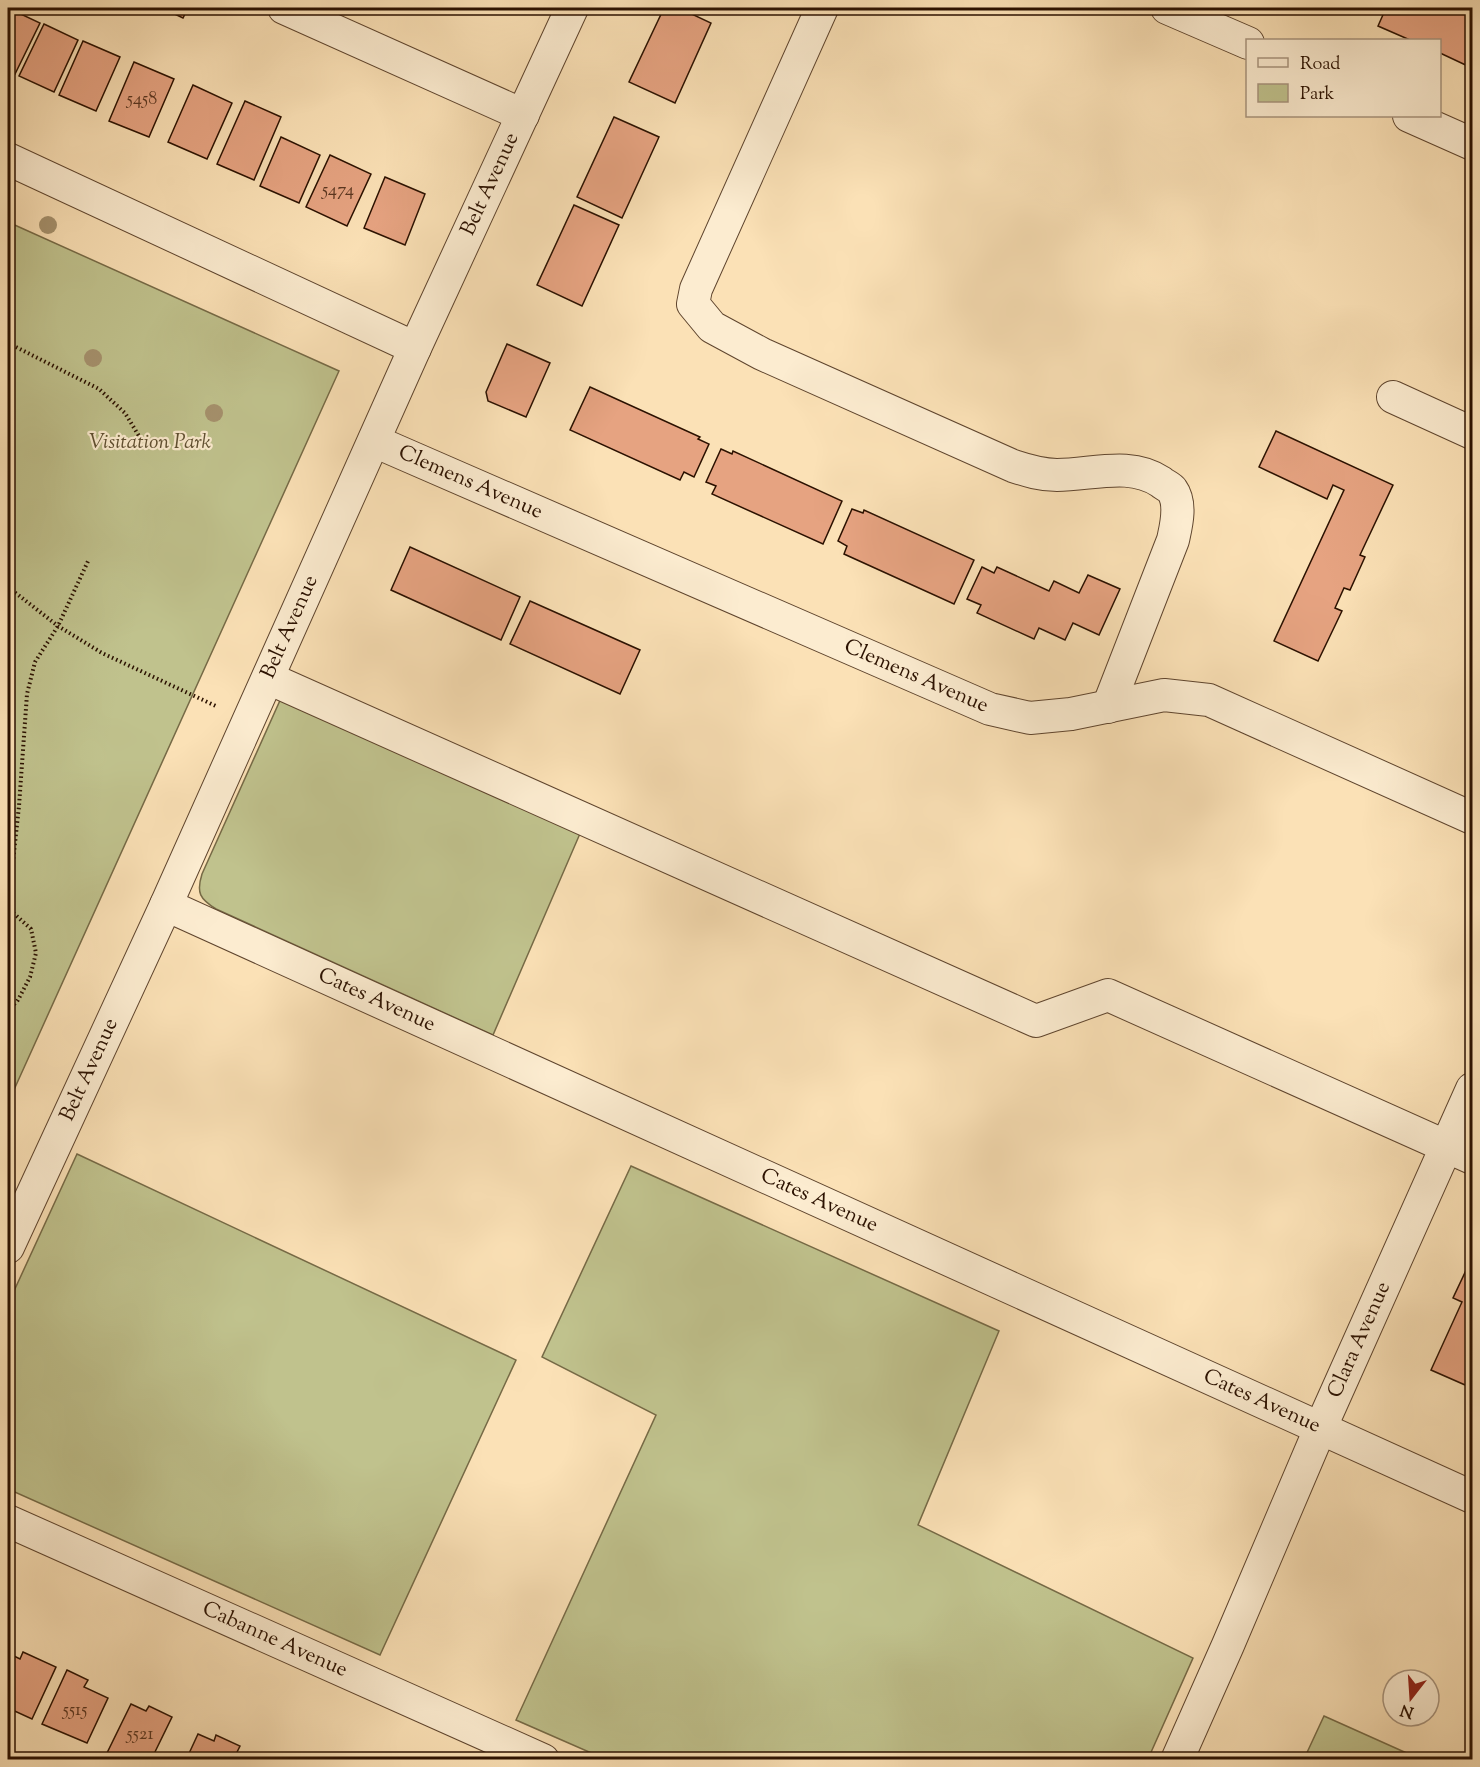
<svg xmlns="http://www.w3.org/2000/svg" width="1480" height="1767" font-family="'Sorts Mill Goudy',serif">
	<rect width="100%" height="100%" fill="#fbe1b6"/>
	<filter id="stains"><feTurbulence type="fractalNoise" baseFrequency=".00333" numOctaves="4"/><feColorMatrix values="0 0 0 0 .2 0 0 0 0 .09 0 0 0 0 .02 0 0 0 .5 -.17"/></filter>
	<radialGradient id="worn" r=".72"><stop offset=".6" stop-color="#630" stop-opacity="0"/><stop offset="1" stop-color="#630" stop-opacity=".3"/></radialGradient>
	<g fill="#c0c28d" stroke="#766a46" stroke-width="1.5">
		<path d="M8 222 339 371 8 1103Z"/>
		<path d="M282 696 582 829 493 1035 216 909C200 899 196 893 202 874Z"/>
		<path d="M77 1154 516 1360 380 1655 8 1489V1304Z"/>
		<path d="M631 1166 999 1331 918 1525 1193 1658 1148 1759H605L516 1720 656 1415 542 1357Z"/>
		<path d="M1324 1716 1420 1759H1304Z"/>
	</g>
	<g fill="#e6a381" stroke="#2b1100" stroke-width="1.5">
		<path d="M8 8 40 23 15 74 8 71Z"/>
		<path d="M162 8H188L183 18Z"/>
		<path d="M664 8H679L711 23 675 103 629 82Z"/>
		<path d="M1386 8H1472V68L1440 53V40H1410L1378 26Z"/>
		<path d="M44 24 78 40 54 92 19 76Z"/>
		<path d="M83 41 120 57 96 111 59 95Z"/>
		<path d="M134 62 174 79 149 137 109 121Z"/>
		<path d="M193 85 232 103 207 159 168 142Z"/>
		<path d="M245 101 281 117 254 180 217 164Z"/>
		<path d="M614 117 659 137 622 218 577 197Z"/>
		<path d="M281 137 320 155 299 203 260 186Z"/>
		<path d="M330 155 371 174 347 226 306 207Z"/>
		<path d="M385 177 425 194 405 245 364 228Z"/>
		<path d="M574 205 619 225 582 306 537 285Z"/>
		<path d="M507 344 550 363 526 417 488 401 486 392Z"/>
		<path d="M590 387 700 437 698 439 709 444 694 477 684 472 680 480 570 430Z"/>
		<path d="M1276 431 1393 485 1360 555 1365 557 1350 590 1344 588 1335 608 1342 611 1318 661 1274 641 1344 490 1333 485 1327 499 1259 467Z"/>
		<path d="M721 449 732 454 733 451 842 501 823 544 712 494 716 486 706 482Z"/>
		<path d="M852 509 863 513 864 510 974 560 954 604 844 554 847 546 838 541Z"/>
		<path d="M410 547 520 597 501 640 391 590Z"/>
		<path d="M982 567 994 573 997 567 1049 591 1054 581 1079 593 1088 575 1120 589 1099 635 1073 623 1065 640 1039 628 1034 639 977 613 981 605 967 599Z"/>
		<path d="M530 601 640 650 620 694 510 644Z"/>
		<path d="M1469 1264 1472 1266V1388L1431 1370 1462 1302 1453 1298Z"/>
		<path d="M23 1652 56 1667 32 1719 8 1708V1653L20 1659Z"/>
		<path d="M67 1670 88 1680 84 1687 108 1698 87 1743 42 1724Z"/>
		<path d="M131 1704 146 1711 149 1706 172 1717 151 1760H121L107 1753Z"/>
		<path d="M198 1734 214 1741 216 1735 240 1746 233 1760H186Z"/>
	</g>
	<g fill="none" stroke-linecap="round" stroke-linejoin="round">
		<g stroke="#5f452e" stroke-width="34">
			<g id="minor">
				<path d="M284 8 523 115"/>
				<path d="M822 8 696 289 693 304 712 327 762 354 1013 466C1028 471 1041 475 1057 475 1092 475 1130 461 1161 482 1164 485 1170 487 1172 490 1182 504 1176 526 1173 540L1108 707"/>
				<path d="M1167 8 1248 43"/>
				<path d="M1409 116 1472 144"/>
				<path d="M8 159 415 348"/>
				<path d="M1393 397 1472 433"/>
				<path id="s1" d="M374 441 990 709 1030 718 1071 714 1164 695 1209 700 1472 818"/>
				<path d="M268 678 1036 1021 1108 995 1472 1158"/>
				<path id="s2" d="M166 905 1472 1497"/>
				<path id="s3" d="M8 1247 166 905 415 348 572 8"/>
				<path id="s4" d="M8 1521 543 1760"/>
				<path id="s5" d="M1177 1760 1228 1645 1320 1429 1472 1089"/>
			</g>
		</g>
		<g stroke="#2b1100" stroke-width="4" stroke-dasharray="1.5 3" stroke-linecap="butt">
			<path d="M8 343 99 389 125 413 142 441"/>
			<path d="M8 587 58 626 102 653 218 707"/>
			<path d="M8 1011 18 1000 30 977 36 953 31 929 8 908 19 806 27 694 35 662 58 626 89 559"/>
		</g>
		<use href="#minor" stroke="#fcecd0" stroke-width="32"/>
	</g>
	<g fill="#a5916d">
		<circle cx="48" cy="225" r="9"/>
		<circle cx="93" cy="358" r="9"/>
		<circle cx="214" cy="413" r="9"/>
	</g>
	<g text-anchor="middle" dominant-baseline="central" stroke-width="4.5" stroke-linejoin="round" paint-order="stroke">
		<g font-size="18" fill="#5a3620">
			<text x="142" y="100">5458</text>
			<text x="338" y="191">5474</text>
			<text x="75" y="1711">5515</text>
			<text x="140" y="1735">5521</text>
		</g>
		<g font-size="21" fill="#2b1100" stroke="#fcecd0">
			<text stroke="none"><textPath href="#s3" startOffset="1167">Belt Avenue</textPath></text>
			<text stroke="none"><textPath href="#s1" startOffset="105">Clemens Avenue</textPath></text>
			<text stroke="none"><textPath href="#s3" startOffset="681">Belt Avenue</textPath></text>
			<text stroke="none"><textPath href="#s1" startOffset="591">Clemens Avenue</textPath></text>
			<text stroke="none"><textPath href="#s2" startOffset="231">Cates Avenue</textPath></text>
			<text stroke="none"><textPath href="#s3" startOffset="195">Belt Avenue</textPath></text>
			<text stroke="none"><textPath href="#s2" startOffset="717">Cates Avenue</textPath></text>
			<text stroke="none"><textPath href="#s5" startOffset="458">Clara Avenue</textPath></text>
			<text stroke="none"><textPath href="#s2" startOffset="1203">Cates Avenue</textPath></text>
			<text stroke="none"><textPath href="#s4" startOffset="292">Cabanne Avenue</textPath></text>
		</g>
		<g font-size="21" font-style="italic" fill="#5f4f31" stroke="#fcecd0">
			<text x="150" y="443">Visitation Park</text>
		</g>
	</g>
	<rect width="1480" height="1767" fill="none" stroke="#fbe1b6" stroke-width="30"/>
	<rect x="9" y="9" width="1462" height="1749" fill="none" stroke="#2b1100" stroke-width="3"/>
	<rect x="15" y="15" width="1450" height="1737" fill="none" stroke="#2b1100" stroke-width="1.5"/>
	<rect x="1246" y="39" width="195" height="78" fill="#fcecd0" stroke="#a8947d" stroke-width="1.5"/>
	<rect x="1258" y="58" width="30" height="9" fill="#fcecd0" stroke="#a8947d" stroke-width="1.5"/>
	<text x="1300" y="69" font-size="18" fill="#2b1100">Road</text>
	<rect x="1258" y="84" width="30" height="18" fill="#c0c28d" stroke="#a8947d" stroke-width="1.5"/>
	<text x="1300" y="99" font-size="18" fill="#2b1100">Park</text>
	<g transform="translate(1411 1698) rotate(197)"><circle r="28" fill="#fcecd0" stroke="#a8947d" stroke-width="1.5"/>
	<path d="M0-4.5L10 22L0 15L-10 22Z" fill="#8f2418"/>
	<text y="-9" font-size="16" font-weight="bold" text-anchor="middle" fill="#2b1100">N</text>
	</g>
	<rect width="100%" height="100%" filter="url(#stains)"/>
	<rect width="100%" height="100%" fill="url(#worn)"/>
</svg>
